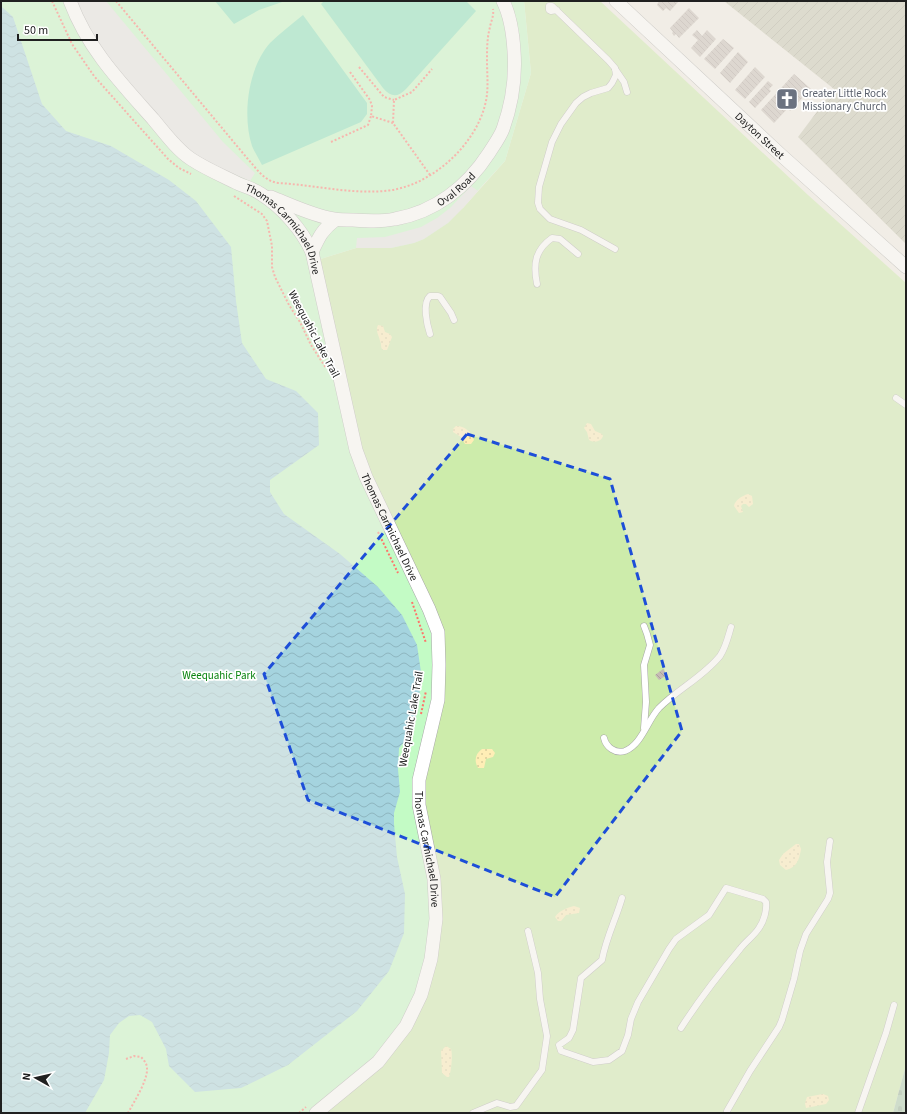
<svg xmlns="http://www.w3.org/2000/svg" width="907" height="1114" font-family="'Source Sans 3',sans-serif">
	<defs>
		<pattern id="construction-furrows" width="10" height="10" patternUnits="userSpaceOnUse"><rect width="10" height="10" fill="#c6c5b1"/><path d="M-1 1l2-2M0 10L10 0M9 11l2-2" fill="none" stroke="#aaa998"/></pattern>
		<pattern id="sand-dots" width="8" height="8" patternUnits="userSpaceOnUse"><rect width="8" height="8" fill="#ffeeb6"/><path d="M2 2h.1M6 6h.1" fill="none" stroke="#dacc9c" stroke-width="1.8" stroke-linecap="round"/></pattern>
		<pattern id="cemetery-stones" width="16" height="16" patternUnits="userSpaceOnUse"><rect width="16" height="16" fill="#a6caab"/><path d="M2 7V4a2 2 0 0 1 4 0v3zM10 15v-3a2 2 0 0 1 4 0v3z" fill="#8fad93"/></pattern>
		<pattern id="water-waves" width="16" height="10" patternUnits="userSpaceOnUse"><rect width="16" height="10" fill="#a5d4df"/><path d="M0 5q4-4 8 0t8 0" fill="none" stroke="#8eb6bf"/></pattern>
		<pattern id="building-back-hatch" width="6" height="6" patternUnits="userSpaceOnUse"><rect width="6" height="6" fill="#c6bcb5"/><path d="M-1 5l2 2M0 0l6 6M5-1l2 2" fill="none" stroke="#aaa19b"/></pattern>
	</defs>
	<rect width="100%" height="100%" fill="#f1ede6"/>
	<path fill="url(#construction-furrows)" d="M724 1H906V244L798 137 834 89Z"/>
	<path fill="#cdecab" d="M524 1H600L808 195 906 283V1065L893 1113H316L366 477 314 261 356 248H367L463 208 505 161 531 73Z"/>
	<g fill="url(#sand-dots)">
		<path d="M378 325 383 326 385 332 390 334 392 337 387 350H383C380 347 382 345 380 341 379 335 375 331 378 325Z"/>
		<path d="M587 423 591 424 595 431 602 434 603 436C601 442 594 443 589 440L587 432 584 428Z"/>
		<path d="M456 426C465 426 471 432 474 440L471 444H465L461 437 453 432V429Z"/>
		<path d="M748 494 752 496 753 504 749 507 746 504H743L741 506 743 512 739 513 734 506C735 500 742 496 748 494Z"/>
		<path d="M482 749H492L495 753 493 757 486 759 484 768H478C474 761 475 754 482 749Z"/>
		<path d="M796 844H799L801 849C799 860 797 867 786 870L780 865 779 860 783 854Z"/>
		<path d="M574 906 580 908 579 913 566 915 561 921H558L555 917C560 910 567 908 574 906Z"/>
		<path d="M446 1046 451 1049C453 1055 451 1072 449 1077H447L442 1073 441 1051Z"/>
		<path d="M823 1094 828 1096 829 1100 826 1104 806 1108 805 1103 807 1097Z"/>
	</g>
	<path fill="url(#cemetery-stones)" d="M906 1065V1113H893Z"/>
	<path fill="#c3fbc5" d="M1 1H524L531 73 505 161 448 223 424 239 414 243 391 248H356L314 261 356 450 429 609 439 665 419 780 436 919 406 1026 316 1113H1Z"/>
	<g fill="#82e2ba">
		<path d="M215 1H285L259 10 234 24Z"/>
		<path d="M324 1H466L476 11 406 89C397 98 391 97 383 88L321 4Z"/>
		<path d="M303 15 367 103V114L361 122 262 165C259 159 255 153 252 146 242 115 248 68 270 43 280 33 292 24 303 15Z"/>
	</g>
	<g fill="#e4e4e4">
		<path d="M74 1H106L223 142 255 173 250 181 203 161 171 137 99 46Z"/>
		<path d="M471 186 478 191 463 208 448 223 424 239 414 243 391 248H356L357 238 385 237 421 227 437 218 450 208Z"/>
	</g>
	<path fill="url(#water-waves)" d="M1 6 13 17 42 104 66 131 111 146 169 180 196 201 231 247 236 301 242 343 266 379 296 391 318 413 319 445 270 480V492L284 514 340 554 378 587 402 615 417 645 421 672 419 701 413 732 399 748 398 769 400 792 394 813V824L397 857 405 894 404 933 389 971 357 1011 288 1065 241 1088 195 1092 169 1066 166 1049 152 1022 140 1015 129 1016 119 1023 110 1035 109 1053 104 1080 85 1113H1Z"/>
	<g fill="url(#building-back-hatch)">
		<path d="M659 1H679L670 11 666 8 663 11 657 5Z"/>
		<path d="M689 8 699 18 679 38 676 34 674 36 672 33 673 32 670 28Z"/>
		<path d="M697 30 702 36 707 30 716 39 700 57 691 48 698 40 692 35Z"/>
		<path d="M723 39 734 48 715 69 704 59Z"/>
		<path d="M738 52 748 62 730 83 720 73Z"/>
		<path d="M755 67 765 77 745 99 735 90Z"/>
		<path d="M794 74 811 89 790 111 788 108 774 123 761 110Z"/>
		<path d="M768 81 773 85 769 89 771 91 755 108 749 102Z"/>
		<path d="M663 669 667 675 659 680 655 675Z"/>
	</g>
	<g fill="none" stroke-linecap="round" stroke-linejoin="round">
		<g stroke="#a7a7a7" stroke-width="7">
			<g id="service">
				<path d="M557 10 551 11 549 10V6H552L608 60 615 68 616 75 612 83 608 88 591 93 583 97 576 103 561 124 552 142 539 187 538 203 540 209 550 219 581 230 615 249"/>
				<path d="M615 69 624 82 627 92"/>
				<path d="M537 284C533 264 535 250 552 238L560 239 578 254"/>
				<path d="M430 334C427 325 422 303 430 296H438L440 297 451 313 454 320"/>
				<path d="M896 398 906 405"/>
				<path d="M644 626 647 634 650 645 644 665 646 702 644 728"/>
				<path d="M604 738C606 747 615 754 625 751 642 744 647 721 659 708 678 689 703 677 720 656 726 647 728 637 731 627"/>
				<path d="M622 898C616 919 606 938 602 960L581 978 573 1030 569 1038 559 1045 561 1051 593 1062 609 1060 622 1051 628 1035 631 1019 638 1002 669 949 676 939 709 915 726 888 763 899 766 902C767 910 764 921 759 928 754 936 746 941 740 949 719 974 699 1000 681 1028"/>
				<path d="M727 1111 750 1071 779 1027 782 1020 794 979 800 951 806 934 828 899 830 893 827 862 830 841"/>
				<path d="M473 1113 497 1103 510 1107 516 1106 542 1070 547 1036 540 999 538 973 528 931"/>
				<path d="M858 1113 886 1033 894 1005"/>
			</g>
		</g>
		<g stroke="#a7a7a7" stroke-width="14">
			<g id="minor">
				<path id="s1" d="M70 1C88 49 120 82 153 119 164 132 176 149 191 159 206 169 223 176 239 184 246 187 254 189 261 194 282 207 302 230 312 252L356 450 366 477 429 609 438 632 439 665 438 700 419 780V805L434 879 436 919 431 959 421 995 406 1026 378 1062 316 1113"/>
				<path id="s2" d="M616 1 781 155 906 267"/>
				<path id="s3" d="M271 197C291 205 314 216 334 219 340 220 347 220 353 220 367 221 381 222 395 219 435 212 467 187 489 153 494 145 500 137 503 129 512 104 516 78 514 51 513 34 511 17 503 1"/>
				<path d="M312 252C319 237 322 230 335 220"/>
			</g>
		</g>
		<g stroke="#fe746a" stroke-width="2" stroke-dasharray="2 2" stroke-linecap="butt">
			<path d="M52 1 72 44 94 76 168 159 179 168 191 174"/>
			<path d="M116 1 247 158C256 168 264 181 278 183 314 185 348 194 384 191 428 188 474 148 485 105 489 91 487 75 487 60 487 49 487 38 490 27 491 21 494 16 493 9"/>
			<path d="M359 67 384 97 394 100"/>
			<path d="M350 72 370 100 372 106 371 116 393 123"/>
			<path d="M331 142 368 125 371 116"/>
			<path d="M430 175 393 123 394 100 412 92 432 69"/>
			<path d="M234 196 262 214 267 221 272 246V267L275 277 289 305 300 322 311 345 326 368"/>
			<path d="M378 532 398 573"/>
			<path d="M412 602 426 643"/>
			<path d="M421 714 426 691"/>
			<path d="M126 1059 134 1056 141 1057C144 1060 147 1064 147 1068 148 1080 134 1102 128 1113"/>
			<path d="M299 1113 306 1107"/>
		</g>
		<use href="#service" stroke="#fff" stroke-width="6"/>
		<use href="#minor" stroke="#fff" stroke-width="13"/>
	</g>
	<path d="M0 0H907V1114H0ZM467 434 610 479 682 731 555 897 308 800 264 674Z" fill="#f1ede6" fill-opacity=".55" fill-rule="evenodd"/>
	<path fill="none" stroke="#1d4ed8" stroke-width="3" stroke-dasharray="8 5" stroke-linejoin="round" d="M467 434 610 479 682 731 555 897 308 800 264 674Z"/>
	<defs>
		<g id="church-square" transform="scale(1.15)"><rect x="-9" y="-9" width="18" height="18" rx="4" fill="#6b7280" stroke="#fff"/><path d="M-1.2-6h2.4v3.5h3.3v2.4h-3.3V6h-2.4V-.1h-3.3v-2.4h3.3Z" fill="#fff"/></g>
	</defs>
	<g fill-rule="evenodd">
		<use href="#church-square" x="787" y="99"/>
	</g>
	<g text-anchor="middle" dominant-baseline="central" stroke-width="3.5" stroke-linejoin="round" paint-order="stroke">
		<g font-size="11" fill="#5b616d" stroke="#fff" text-anchor="start">
			<text x="802" y="93">Greater Little Rock<tspan x="802" dy="13">Missionary Church</tspan></text>
		</g>
		<g font-size="11" fill="#202020" stroke="#fff">
			<text stroke="none"><textPath href="#s2" startOffset="197">Dayton Street</textPath></text>
			<text stroke="none"><textPath href="#s3" startOffset="197">Oval Road</textPath></text>
			<text stroke="none"><textPath href="#s1" startOffset="321">Thomas Carmichael Drive</textPath></text>
			<text transform="translate(314 334) rotate(62)">Weequahic Lake Trail</text>
			<text stroke="none"><textPath href="#s1" startOffset="644">Thomas Carmichael Drive</textPath></text>
			<text transform="translate(411 719) rotate(-80)">Weequahic Lake Trail</text>
			<text stroke="none"><textPath href="#s1" startOffset="980">Thomas Carmichael Drive</textPath></text>
		</g>
		<g font-size="11" fill="#08830e" stroke="#fff">
			<text x="219" y="675">Weequahic Park</text>
		</g>
	</g>
	<rect width="907" height="1114" fill="none" stroke="#202020" stroke-width="4"/>
	<g transform="translate(36 1078) rotate(278)" stroke="#ffffff" stroke-width="3" paint-order="stroke">
	<path d="M0-3L7 15L0 10L-7 15Z" fill="#202020"/>
	<text y="-6" font-size="11" font-weight="bold" text-anchor="middle" fill="#202020">N</text>
	</g>
	<path d="M18 34v6h79v-6" fill="none" stroke="#202020" stroke-width="2"/>
	<text x="24" y="34" font-size="12" fill="#202020" stroke="#ffffff" stroke-width="3" paint-order="stroke">50 m</text>
</svg>
